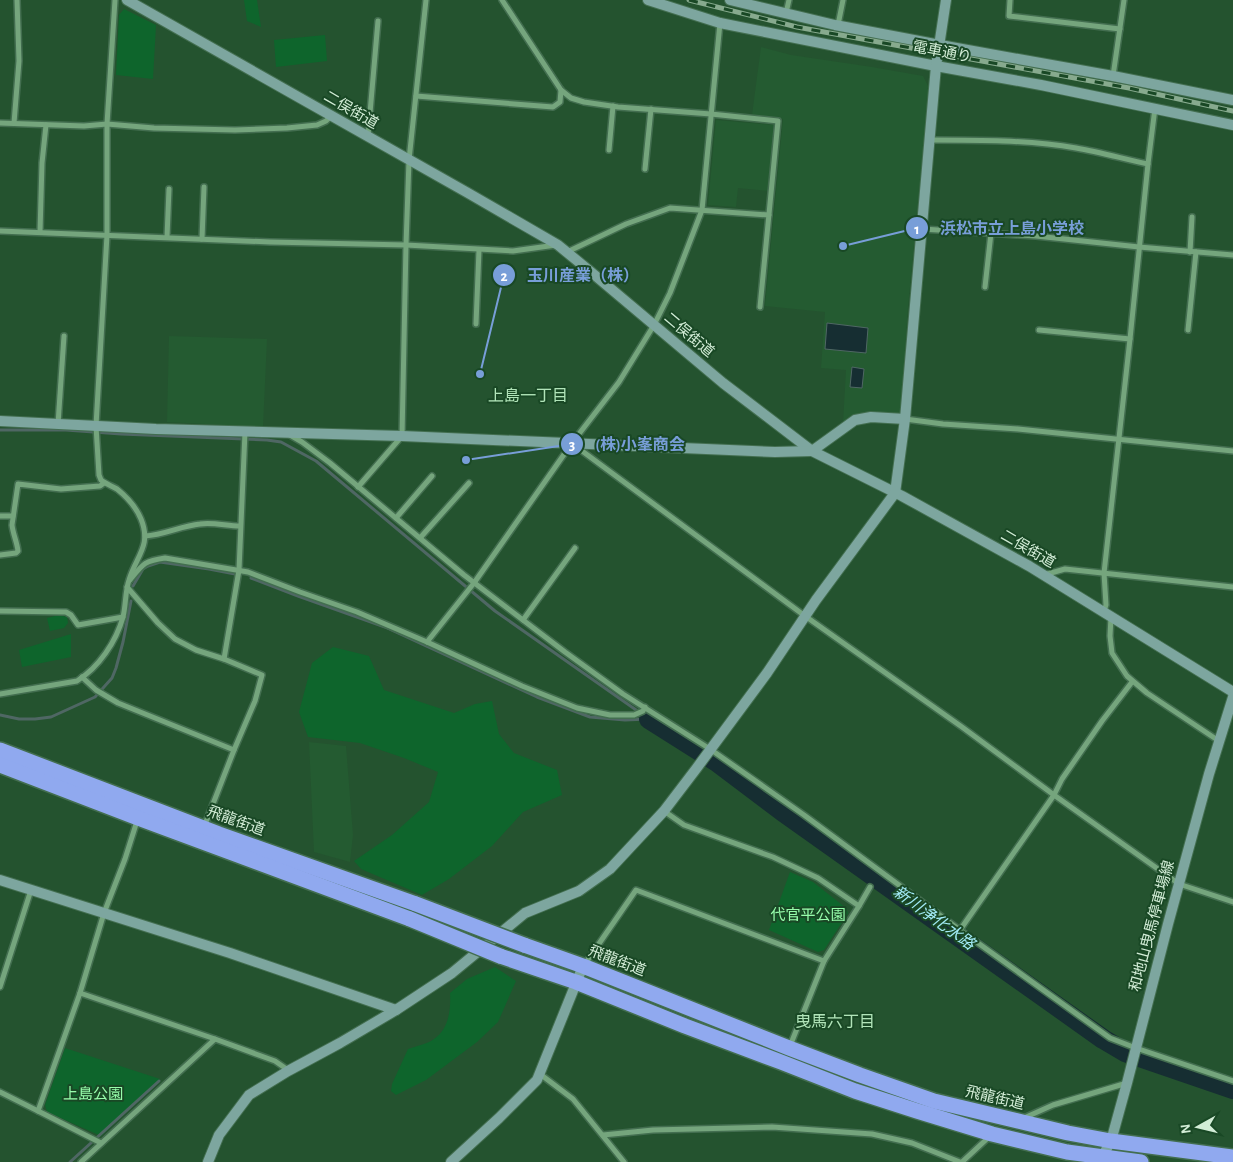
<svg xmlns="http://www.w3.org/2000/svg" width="1233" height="1162" font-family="'Alegreya Sans','Noto Sans JP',sans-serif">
	<rect width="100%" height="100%" fill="#24532f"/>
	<g fill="#245b31">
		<path d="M761 47 791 55 872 67 923 76 929 88 908 308 901 415 843 423 846 370 821 368 825 312 765 306 783 119 752 115Z"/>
		<path d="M716 120 774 125 769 191 738 188 736 207 708 205Z"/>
		<path d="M169 336 267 339 263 427 167 422Z"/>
		<path d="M309 742 346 746 353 835 350 862 314 852Z"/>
	</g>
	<g fill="#0e652c">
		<path d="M244 0H257L261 27 247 21Z"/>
		<path d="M124 9 156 25 153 79 116 75 119 15Z"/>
		<path d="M325 35 327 61 276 67 274 40Z"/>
		<path d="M59 615 67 617 68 623 64 628 50 631 47 618Z"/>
		<path d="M71 634V657L22 667 19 650Z"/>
		<path d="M333 647 369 656 384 690 454 713 475 704 492 701 499 734 514 753 557 770 562 795 523 812 492 846 449 879 422 895 361 869 354 861 392 835 429 802 438 772 404 758 360 743 308 737 299 712 312 663Z"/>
		<path d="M790 872 813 882 846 908 848 913 824 950 818 952 769 930Z"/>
		<path d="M495 967 516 981 498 1022 477 1042 426 1080 396 1095 391 1091 392 1084 408 1049C416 1046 428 1044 434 1039 449 1029 451 1009 450 993L467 979Z"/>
		<path d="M65 1048 160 1079 101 1136 47 1112 45 1105Z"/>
	</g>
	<g fill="#162e32" stroke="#4f6764">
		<path d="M827 323 868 328 866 353 825 349Z"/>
		<path d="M852 367 864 369 862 388 850 387Z"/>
	</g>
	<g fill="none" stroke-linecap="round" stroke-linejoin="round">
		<g stroke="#4f6764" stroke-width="3">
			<path d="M0 430H66L121 434 267 440 281 442 316 461 495 611 649 719"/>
			<path d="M251 578 298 596 385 627 537 697 590 717 625 720 648 719"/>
			<path d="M133 586 143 569 148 566 160 562 209 569 235 574"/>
			<path d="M0 715 19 719H35L51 717 95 697 112 678 116 668 123 642 131 601"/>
			<path d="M70 1162 159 1081"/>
		</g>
		<path stroke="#162e32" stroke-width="20" d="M649 719 717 762 782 811 1103 1039 1125 1052 1233 1089"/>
		<g stroke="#436e50" stroke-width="8">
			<g id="street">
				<path d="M502 0 561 90 571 98 584 102 618 107 711 114 778 121 760 307"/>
				<path d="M1010 0 1009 16 1120 29"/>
				<path d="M786 13 789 0"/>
				<path d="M838 25 843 0"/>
				<path d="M1113 76 1124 0"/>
				<path d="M416 96 553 107 560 102 561 90"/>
				<path d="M0 123 84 126 107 124 154 128 235 130 287 128 317 125 326 121 331 116"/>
				<path d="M14 123 19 61 17 0"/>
				<path d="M368 136 378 21"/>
				<path d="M930 140C979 140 1028 140 1076 148 1100 152 1124 159 1148 164L1155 108"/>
				<path d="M609 150 613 106"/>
				<path d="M645 169 651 109"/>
				<path d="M922 229 1036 236 1139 247 1233 255"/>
				<path d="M0 231 270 242 406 245 513 251 556 245"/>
				<path d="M40 232 42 163 46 125"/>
				<path d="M167 237 169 189"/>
				<path d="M202 239 204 187"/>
				<path d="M567 252 626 224 670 208 769 215"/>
				<path d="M1190 252 1192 217"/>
				<path d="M985 287 991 233"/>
				<path d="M476 324 479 250"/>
				<path d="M1039 330 1130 339"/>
				<path d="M1188 330 1196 252"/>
				<path d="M905 419 943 424 1018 429 1233 451"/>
				<path d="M58 424 64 336"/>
				<path d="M290 435 302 442 330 463 464 575 565 652 623 694 710 749 804 815 960 930 1110 1038 1136 1048 1233 1081"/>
				<path d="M574 445 805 616 962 727 1054 795 1179 884 1233 902"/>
				<path d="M358 487 402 436 406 245 409 160 426 0"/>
				<path d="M0 516H13"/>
				<path d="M396 518 432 476"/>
				<path d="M145 536C164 535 181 526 200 524 213 522 227 526 240 526"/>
				<path d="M420 538 469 483"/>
				<path d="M0 555 16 553 18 551C17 542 13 534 12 525L18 484 61 489 100 486 104 483"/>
				<path d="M1044 575 1065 569 1233 587"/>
				<path d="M130 580C143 564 144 561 165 558L248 572 300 592 357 612 427 642 522 686 577 708 610 715H634L643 711 645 707"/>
				<path d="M127 587 158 623 175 639 196 650 224 659 262 675 255 701 234 750"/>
				<path d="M0 611 66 612 71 615 78 625 123 617"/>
				<path d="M1104 611 1106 605 1104 573 1130 339 1148 164"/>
				<path d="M1111 617 1110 636 1112 653 1127 676 1147 693 1219 741"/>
				<path d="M523 620 575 548"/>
				<path d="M427 642 474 583 572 443 619 382 654 325 670 293 702 210 720 23"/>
				<path d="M224 659 239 570 245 432"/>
				<path d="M82 677 96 690 118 703 234 750 204 827"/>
				<path d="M0 694 77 681C99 667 116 642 123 617 126 605 125 592 129 580 136 556 152 546 141 519 136 507 127 497 117 489 112 486 106 484 101 480L99 475 96 426 107 235V124L115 0"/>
				<path d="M664 811 684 825 773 857 818 878 859 906 824 961 790 1046"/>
				<path d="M859 906 870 887"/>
				<path d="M960 930 1054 795 1062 779 1102 721 1132 682"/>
				<path d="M585 964 636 890 824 961"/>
				<path d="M0 987 31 890"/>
				<path d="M80 993 38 1111 101 1143"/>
				<path d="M215 1039 275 1061 288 1070"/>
				<path d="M540 1074 573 1099 624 1162"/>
				<path d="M0 1092 38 1111"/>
				<path d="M1024 1118 1053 1105 1127 1083"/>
				<path d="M603 1135 653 1130 772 1127 872 1134 912 1143 960 1162"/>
				<path d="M81 1162 215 1039 80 993 104 913 125 859 137 821"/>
				<path d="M962 1162 990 1136"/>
			</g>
		</g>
		<g stroke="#436e50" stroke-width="12">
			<g id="secondary">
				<path d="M127 0 468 193 558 245 591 272 723 383 812 451 902 496 1029 566 1233 692"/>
				<path d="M648 0 720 23 936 66 1041 85 1233 125"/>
				<path d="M730 0 835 25 940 45 1113 76 1233 100"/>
				<path d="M0 421 156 429 402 436 775 452 812 451 855 420 871 417 905 419"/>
				<path d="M0 880 230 953 396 1010"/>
				<path d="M208 1162 219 1135 249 1095 288 1071 340 1043 396 1010 452 973 525 913 579 891 610 869 664 811 696 769 767 673 816 600 895 493 905 419 936 66 946 0"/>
				<path d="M451 1162 499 1118 537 1080 583 966"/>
				<path d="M1102 1162V1157L1111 1141 1127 1083 1168 924 1209 774 1233 697"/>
			</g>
		</g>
		<g stroke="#436e50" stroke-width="18">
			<g id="highway">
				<path d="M0 750 219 834 416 904"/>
				<path d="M0 765 138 818 410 919"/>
				<path d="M524 945 583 966 789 1048 860 1075 934 1101 1068 1133 1111 1141 1233 1157"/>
				<path d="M500 956 576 982 685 1026 781 1062 855 1091 917 1111 992 1134 1067 1152 1141 1162"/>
			</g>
		</g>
		<use href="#street" stroke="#75a57d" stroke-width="5"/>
		<use href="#secondary" stroke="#7da69f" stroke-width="10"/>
		<use href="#highway" stroke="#90a9ef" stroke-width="15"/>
		<g stroke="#87aa8e" stroke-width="5">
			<path id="rail" d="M689 0 797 27 1129 88 1233 111"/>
		</g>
		<use href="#rail" stroke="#194825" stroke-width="3" stroke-dasharray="9" stroke-linecap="butt"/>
		<g stroke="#436e50" stroke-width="18" stroke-linecap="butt">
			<g id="highway-bridge">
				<path d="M416 904 524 945"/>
				<path d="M410 919 500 956"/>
			</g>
		</g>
		<use href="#highway-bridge" stroke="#90a9ef" stroke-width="15"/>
	</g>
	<g text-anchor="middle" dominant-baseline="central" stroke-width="4" stroke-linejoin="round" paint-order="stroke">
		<g font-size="15" fill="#d3edd7" stroke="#194825">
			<text transform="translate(942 52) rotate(11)">電車通り</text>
			<text transform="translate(351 110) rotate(30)">二俣街道</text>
			<text transform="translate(689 335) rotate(40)">二俣街道</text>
			<text transform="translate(1028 549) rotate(30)">二俣街道</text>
			<text transform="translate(236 821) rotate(20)">飛龍街道</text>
			<text transform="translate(1152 926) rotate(-75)">和地山曳馬停車場線</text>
			<text transform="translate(617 961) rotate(21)">飛龍街道</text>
			<text transform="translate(995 1098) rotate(13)">飛龍街道</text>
		</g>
		<g font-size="15" fill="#97fdab" stroke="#194825">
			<text x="808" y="915">代官平公園</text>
			<text x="93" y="1094">上島公園</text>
		</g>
		<g font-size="16" fill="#b1e4b9" stroke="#194825">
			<text x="528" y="396">上島一丁目</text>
			<text x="835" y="1022">曳馬六丁目</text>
		</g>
		<g font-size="16" font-style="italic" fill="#a3ebf7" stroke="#194825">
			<text transform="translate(934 918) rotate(36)">新川浄化水路</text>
		</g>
	</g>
	<path fill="none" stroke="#789ed8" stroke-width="2" d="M843 246L917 228M480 374L504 275M466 460L572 444"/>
	<g fill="#789ed8" stroke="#194825" stroke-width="2">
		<circle cx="843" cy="246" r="5"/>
		<circle cx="480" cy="374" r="5"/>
		<circle cx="466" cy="460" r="5"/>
		<circle cx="917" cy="228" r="12"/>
		<circle cx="504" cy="275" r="12"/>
		<circle cx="572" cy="444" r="12"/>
	</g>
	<g font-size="15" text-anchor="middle" font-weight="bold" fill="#fff">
		<text x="917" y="234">1</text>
		<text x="504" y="281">2</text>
		<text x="572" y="450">3</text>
	</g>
	<g font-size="16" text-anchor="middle" font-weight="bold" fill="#789ed8" stroke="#194825" stroke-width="4" stroke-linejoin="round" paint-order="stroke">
		<text x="1012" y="234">浜松市立上島小学校</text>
		<text x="583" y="281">玉川産業（株）</text>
		<text x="640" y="450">(株)小峯商会</text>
	</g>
	<g transform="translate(1198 1127) rotate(262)" stroke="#194825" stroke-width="4" paint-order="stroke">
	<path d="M0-4L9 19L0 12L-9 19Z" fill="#d3edd7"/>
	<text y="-8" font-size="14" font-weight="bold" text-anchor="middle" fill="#d3edd7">N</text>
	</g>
</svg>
